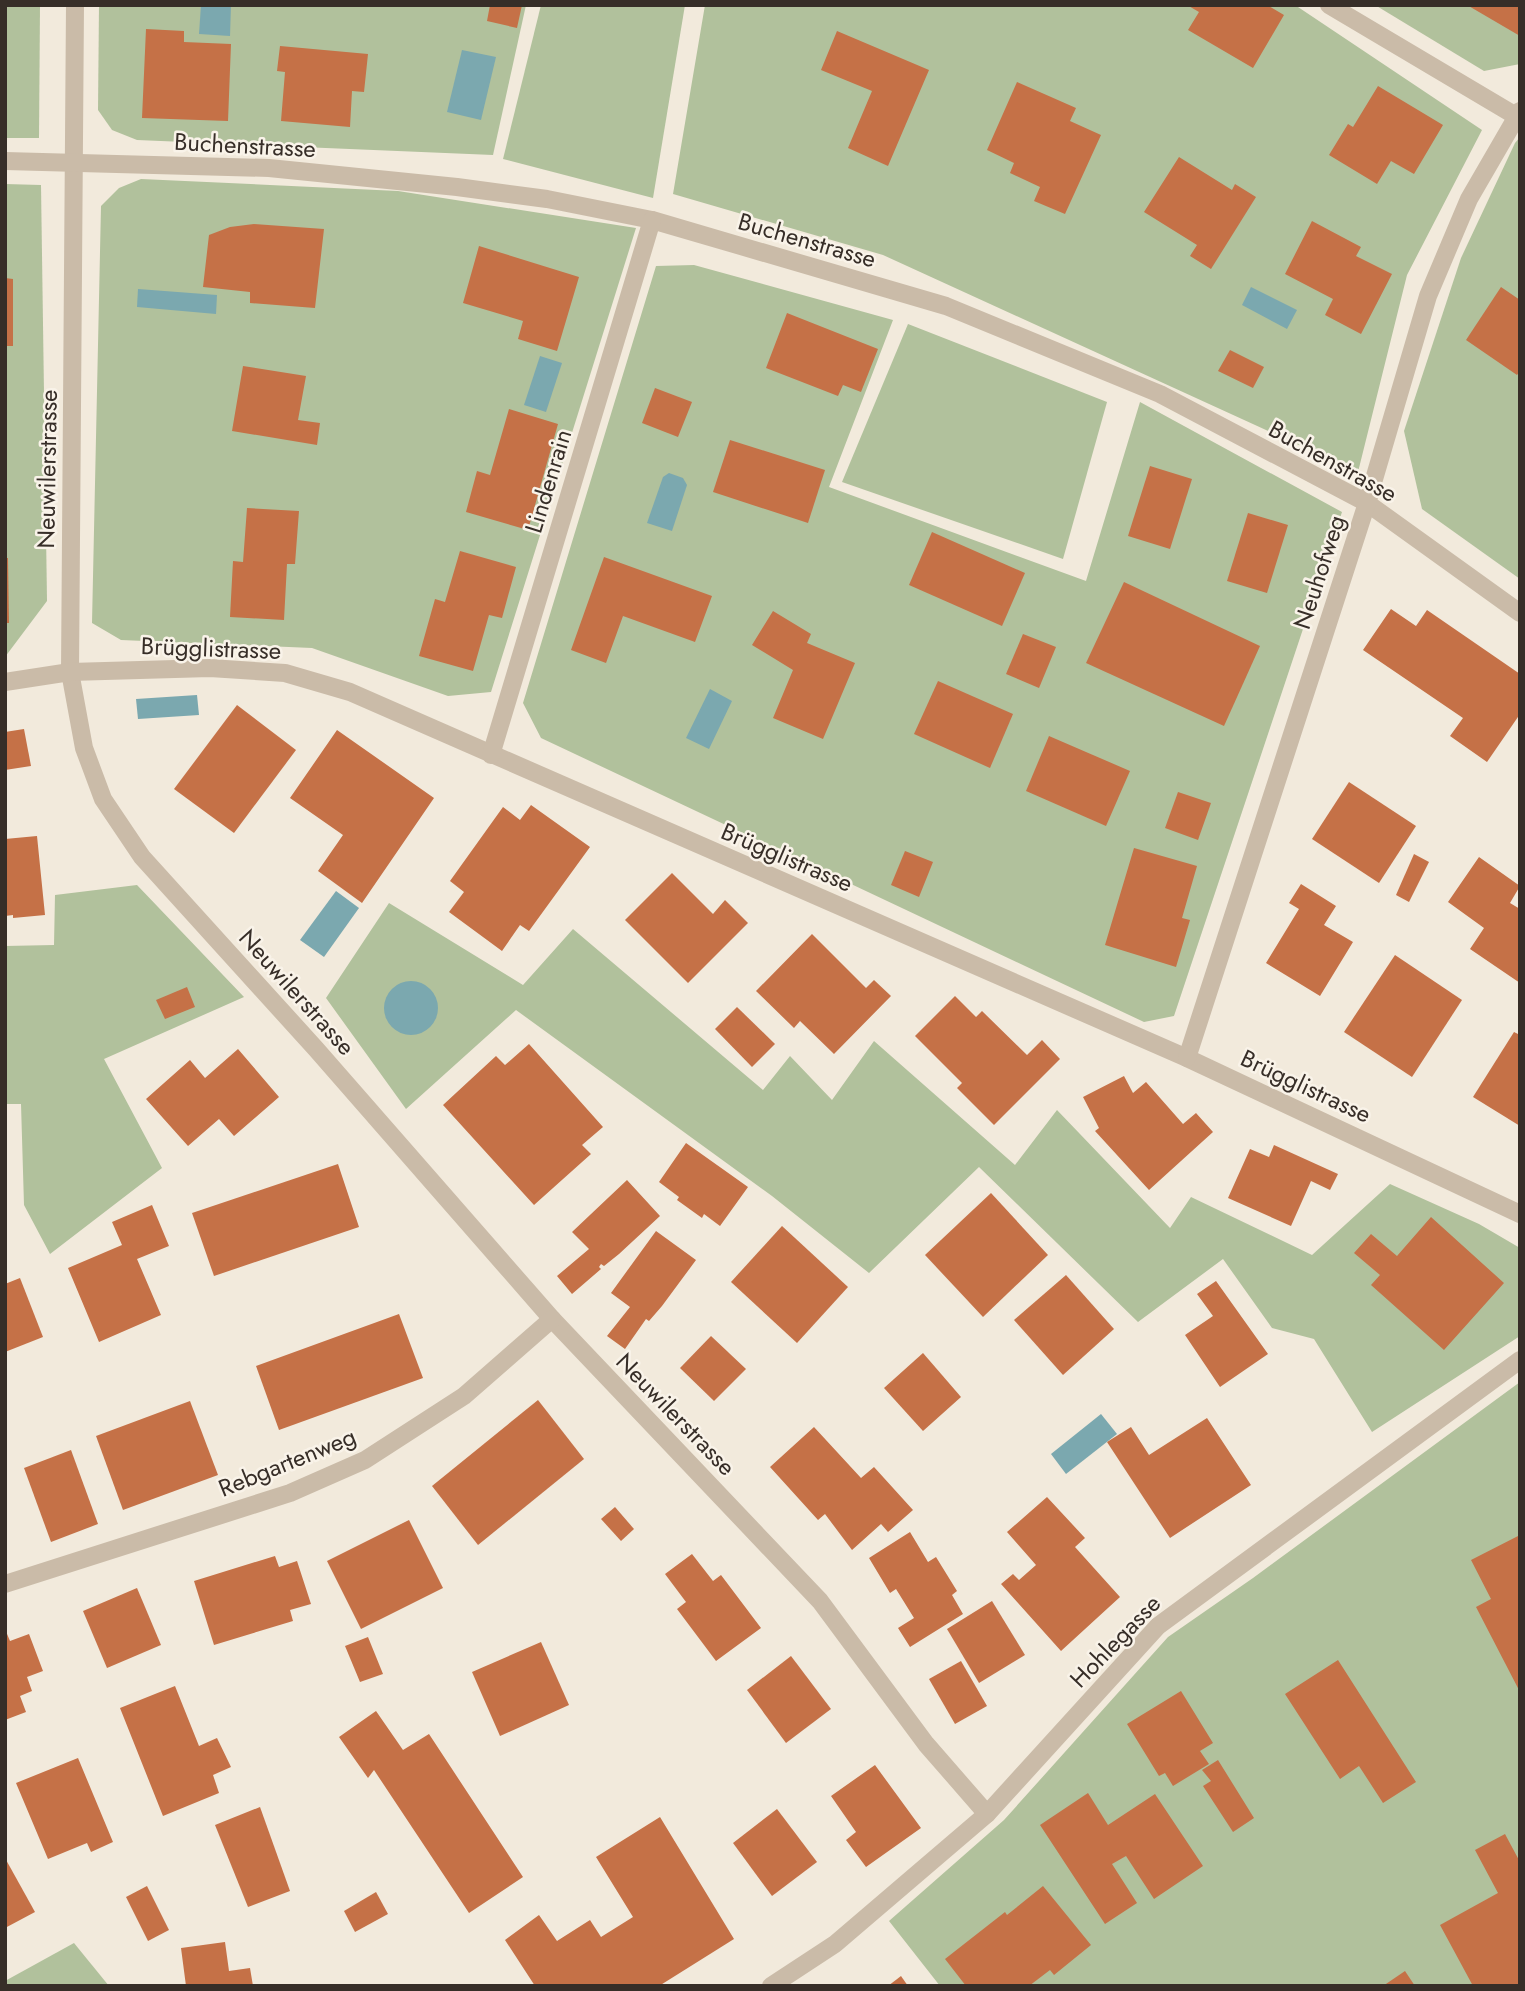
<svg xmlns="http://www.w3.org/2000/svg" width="1525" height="1991" font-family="Jost,sans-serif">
	<rect width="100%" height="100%" fill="#f2eadc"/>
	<g fill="#b1c19c">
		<path d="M5 5H40L39 138H5Z"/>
		<path d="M99 5H526L493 155 137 140 112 130 98 110Z"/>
		<path d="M541 5H685L653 198 503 159Z"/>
		<path d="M705 5H1295L1482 130 1407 275 1358 472 883 255 673 194Z"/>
		<path d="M1375 5H1520V64L1484 71Z"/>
		<path d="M1520 137V579L1422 509 1404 431 1461 258 1515 143Z"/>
		<path d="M141 179 398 191 636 228 491 692 448 696 312 648 121 640 92 623 101 206 119 188Z"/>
		<path d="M5 184 41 185 47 601 5 657Z"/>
		<path d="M694 265 893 320 829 487 1086 581 1140 402 1342 512 1174 1016 1144 1022 541 738 523 703 656 266Z"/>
		<path d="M908 324 1107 402 1063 559 842 482Z"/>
		<path d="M137 885 244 997 104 1059 162 1168 50 1254 24 1205 21 1104H5V946L54 945 55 895Z"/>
		<path d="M389 903 523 985 573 929 763 1090 790 1056 832 1100 874 1041 1015 1165 1057 1110 1170 1228 1191 1197 1312 1255 1390 1184 1479 1224 1520 1248V1336L1372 1432 1314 1339 1272 1328 1223 1259 1138 1322 979 1167 869 1273 772 1196 516 1010 406 1109 326 998Z"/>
		<path d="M1520 1382V1986H940L889 1921 1004 1820 1168 1637 1253 1578Z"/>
		<path d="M74 1943 109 1986H5V1981Z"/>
	</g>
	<g fill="#7ba8af">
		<path d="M201 5H231L230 36 199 34Z"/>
		<path d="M462 50 496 57 481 120 447 112Z"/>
		<path d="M1251 287 1297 310 1287 329 1242 305Z"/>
		<path d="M138 289 217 295 216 314 137 307Z"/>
		<path d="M540 356 562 363 546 412 524 405Z"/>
		<path d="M669 473 683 478 687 485 672 531 647 523 663 477Z"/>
		<path d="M710 689 732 701 709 749 686 738Z"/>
		<path d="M197 695 199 715 138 719 136 699Z"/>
		<path d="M336 891 359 908 324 957 300 940Z"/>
		<circle cx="411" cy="1008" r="27"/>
		<path d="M1101 1414 1117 1434 1066 1474 1051 1454Z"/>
	</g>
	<g fill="#c57147">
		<path d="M490 5H522L517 28 487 21Z"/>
		<path d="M1187 5H1267L1284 15 1253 68 1188 30 1199 12Z"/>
		<path d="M1467 5H1520V36Z"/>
		<path d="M146 29 184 31V42L231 44 228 121 142 118Z"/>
		<path d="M837 31 929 70 888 166 848 148 872 91 821 70Z"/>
		<path d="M280 46 368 54 364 92 352 91 350 127 281 121 285 72 277 71Z"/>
		<path d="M1017 82 1076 108 1070 121 1101 135 1065 214 1034 201 1040 187 1010 173 1014 163 987 150Z"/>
		<path d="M1378 86 1443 125 1414 174 1391 161 1377 184 1329 155 1348 124 1353 127Z"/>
		<path d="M1179 157 1232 190 1235 184 1256 197 1211 269 1190 256 1197 245 1144 212Z"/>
		<path d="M1312 221 1361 247 1356 256 1392 274 1361 334 1325 315 1333 299 1285 274Z"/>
		<path d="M254 224 324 229 315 308 250 303V292L203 287 209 235 230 227Z"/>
		<path d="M479 246 579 277 557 351 518 339 523 321 463 303Z"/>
		<path d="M5 278 13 279V346H5Z"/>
		<path d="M1501 287 1520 300V371L1517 375 1466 340Z"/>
		<path d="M787 313 878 349 861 392 843 385 838 396 766 368Z"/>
		<path d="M1230 350 1264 367 1253 388 1218 371Z"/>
		<path d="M243 366 306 376 298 420 320 423 317 445 232 431Z"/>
		<path d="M655 388 692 402 678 437 642 423Z"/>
		<path d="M509 409 558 424 528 530 466 512 477 471 490 475Z"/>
		<path d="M730 440 825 470 808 523 713 492Z"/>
		<path d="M1150 466 1192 479 1170 549 1128 536Z"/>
		<path d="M247 508 299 511 295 564H287L284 620 230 617 233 561 243 562Z"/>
		<path d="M1248 513 1288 525 1267 593 1227 581Z"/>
		<path d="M932 532 1025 573 1002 626 909 585Z"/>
		<path d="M460 551 516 567 502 618 489 615 473 671 419 656 435 599 445 602Z"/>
		<path d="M604 557 712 596 695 642 623 616 606 663 571 650Z"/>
		<path d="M5 558H8L9 623H5Z"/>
		<path d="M1124 582 1260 646 1224 726 1086 663Z"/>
		<path d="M1391 609 1416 626 1427 610 1520 674V714L1487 762 1450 736 1463 718 1363 650Z"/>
		<path d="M773 611 811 634 807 643 855 663 823 739 773 718 793 670 752 645Z"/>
		<path d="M1023 634 1056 647 1039 688 1006 674Z"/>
		<path d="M938 681 1013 714 990 768 914 734Z"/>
		<path d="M237 705 296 750 234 833 174 789Z"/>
		<path d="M24 729 31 766 5 770V732Z"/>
		<path d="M337 730 434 798 362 903 318 871 343 835 290 798Z"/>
		<path d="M1049 736 1130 771 1106 826 1026 791Z"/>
		<path d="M1349 782 1416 826 1379 883 1312 839Z"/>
		<path d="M1178 792 1211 803 1198 840 1165 828Z"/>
		<path d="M531 805 590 847 529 931 520 925 502 951 449 912 464 892 450 881 503 807 520 820Z"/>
		<path d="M37 836 45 915 13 918V915L5 916V839Z"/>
		<path d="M1134 848 1197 866 1182 918 1190 920 1176 967 1105 945Z"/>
		<path d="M905 851 933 862 919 897 891 885Z"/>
		<path d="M1414 854 1429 862 1409 902 1396 895Z"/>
		<path d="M1479 857 1520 886 1510 903 1520 909V983L1470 949 1484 928 1448 902Z"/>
		<path d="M672 873 713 914 725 900 748 923 688 983 625 920Z"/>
		<path d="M1301 884 1336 906 1324 925 1353 942 1320 996 1266 963 1299 909 1289 903Z"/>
		<path d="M812 934 866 988 874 980 891 996 834 1054 800 1021 794 1028 756 991Z"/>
		<path d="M1395 955 1462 1000 1412 1077 1344 1032Z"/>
		<path d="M187 987 195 1007 165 1019 156 1000Z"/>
		<path d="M955 996 976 1017 982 1011 1027 1055 1042 1040 1060 1059 994 1125 957 1088 962 1083 915 1036Z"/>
		<path d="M737 1007 775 1044 752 1067 715 1029Z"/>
		<path d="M1514 1032 1520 1035V1126L1473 1097Z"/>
		<path d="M529 1044 603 1127 582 1145 591 1154 534 1205 443 1105 496 1056 505 1065Z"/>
		<path d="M238 1049 279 1097 234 1136 219 1119 188 1146 146 1099 190 1060 205 1078Z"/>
		<path d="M1124 1076 1133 1093 1146 1082 1183 1124 1196 1113 1213 1132 1149 1190 1095 1131 1099 1128 1083 1097Z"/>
		<path d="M686 1143 748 1187 720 1226 704 1214 702 1218 677 1200 679 1197 659 1182Z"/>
		<path d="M1274 1145 1338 1174 1330 1190 1311 1181 1291 1226 1228 1198 1250 1149 1269 1157Z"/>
		<path d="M338 1164 359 1227 214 1276 192 1213Z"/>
		<path d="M627 1180 660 1216 619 1254 604 1266 601 1264 599 1267 601 1269 572 1294 557 1276 589 1249 572 1232Z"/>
		<path d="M991 1193 1048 1255 983 1317 925 1255Z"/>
		<path d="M152 1205 169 1246 137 1259 161 1315 99 1342 68 1268 122 1245 112 1222Z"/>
		<path d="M1431 1217 1504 1283 1444 1350 1371 1285 1380 1275 1354 1253 1371 1234 1397 1256Z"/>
		<path d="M782 1226 848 1287 797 1343 731 1282Z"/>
		<path d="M656 1231 696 1260 662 1306 649 1321 646 1319 625 1349 607 1336 630 1307 611 1293Z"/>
		<path d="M1066 1275 1114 1329 1063 1375 1014 1320Z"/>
		<path d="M20 1278 43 1337 5 1352V1284Z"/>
		<path d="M1216 1281 1268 1354 1220 1387 1185 1335 1213 1316 1197 1294Z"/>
		<path d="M399 1314 423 1378 279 1430 256 1366Z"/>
		<path d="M711 1336 746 1369 714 1401 680 1368Z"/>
		<path d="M923 1353 961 1397 923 1431 884 1388Z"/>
		<path d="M538 1400 584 1459 478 1545 432 1486Z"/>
		<path d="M190 1401 218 1475 123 1510 96 1436Z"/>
		<path d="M1207 1418 1251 1485 1170 1538 1107 1442 1131 1427 1149 1455Z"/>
		<path d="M814 1427 861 1478 874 1467 913 1510 888 1532 881 1524 852 1550 825 1514 818 1520 770 1467Z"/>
		<path d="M71 1450 98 1524 51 1542 24 1468Z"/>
		<path d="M1047 1497 1085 1538 1075 1547 1120 1597 1061 1651 1001 1584 1013 1574 1019 1580 1036 1565 1007 1532Z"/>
		<path d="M615 1507 634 1529 621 1541 601 1519Z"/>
		<path d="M409 1520 443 1588 361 1629 327 1561Z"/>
		<path d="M910 1532 928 1562 936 1557 957 1591 952 1595 963 1614 910 1647 898 1628 914 1618 896 1589 890 1593 869 1558Z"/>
		<path d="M1520 1535V1692L1476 1607 1491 1599 1471 1560Z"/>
		<path d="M692 1554 713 1581 721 1575 761 1628 716 1661 677 1609 686 1602 665 1574Z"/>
		<path d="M275 1556 279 1567 297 1561 311 1604 290 1610 293 1621 214 1645 194 1581Z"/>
		<path d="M137 1588 161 1645 107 1668 83 1611Z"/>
		<path d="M992 1601 1025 1655 979 1683 947 1629Z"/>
		<path d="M5 1629 10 1641 29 1634 43 1671 27 1677 32 1691 20 1696 26 1712 5 1720Z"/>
		<path d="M368 1637 383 1674 360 1682 345 1646Z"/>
		<path d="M541 1642 569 1705 500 1736 472 1672Z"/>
		<path d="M791 1656 831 1709 786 1743 747 1690Z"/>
		<path d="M1338 1660 1416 1782 1383 1803 1359 1766 1340 1779 1285 1694Z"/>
		<path d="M961 1661 987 1706 955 1724 929 1679Z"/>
		<path d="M175 1686 199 1746 217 1738 231 1767 213 1775 219 1793 163 1816 120 1708Z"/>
		<path d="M1181 1691 1213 1743 1200 1751 1209 1764 1173 1786 1165 1773 1159 1776 1127 1724Z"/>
		<path d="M376 1711 403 1750 429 1734 523 1877 469 1913 374 1770 368 1778 339 1737Z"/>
		<path d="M78 1758 113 1842 91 1852 87 1843 48 1859 16 1783Z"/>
		<path d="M1218 1760 1254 1818 1233 1832 1203 1786 1211 1781 1202 1770Z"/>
		<path d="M875 1765 921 1828 866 1867 846 1840 856 1832 831 1796Z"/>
		<path d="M1088 1793 1108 1825 1155 1794 1203 1866 1154 1899 1126 1856 1112 1864 1137 1903 1105 1924 1040 1825Z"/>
		<path d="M260 1807 290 1891 248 1907 215 1825Z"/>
		<path d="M777 1809 817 1862 772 1896 733 1843Z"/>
		<path d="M660 1817 734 1939 659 1986H535L505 1940 539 1915 557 1941 590 1920 601 1937 633 1917 596 1857Z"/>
		<path d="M1505 1834 1520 1862V1986H1473L1440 1925 1498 1893 1475 1850Z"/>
		<path d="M5 1858 35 1912 5 1928Z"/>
		<path d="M147 1886 169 1930 148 1941 126 1897Z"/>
		<path d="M1043 1886 1091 1945 1054 1975 1050 1970 1029 1986H966L945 1959 1005 1912 1007 1915Z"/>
		<path d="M376 1892 388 1914 355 1932 344 1911Z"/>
		<path d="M225 1942 229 1971 250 1968 253 1986H186L181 1948Z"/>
		<path d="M1405 1971 1415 1986H1383Z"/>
		<path d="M901 1976 908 1986H888Z"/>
	</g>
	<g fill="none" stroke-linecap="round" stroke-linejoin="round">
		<g stroke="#cabba8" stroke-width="18">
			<path d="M75 5 70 672 84 748 103 799 142 857 316 1049 552 1319 820 1601 926 1744 987 1814"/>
			<path d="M1329 5 1516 116"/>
			<path d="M5 161 269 168 457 187 547 199 652 220 946 306 1160 394 1367 503 1520 613"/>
			<path d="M5 682 70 672 210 668 285 673 350 692 1187 1058 1520 1214"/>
			<path d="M491 755 652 220"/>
			<path d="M1187 1058 1367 503 1428 296 1469 199 1520 111"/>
			<path d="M5 1584 290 1493 365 1460 464 1396 552 1319"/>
			<path d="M771 1986 835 1944 987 1814 1158 1626 1520 1360"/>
		</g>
	</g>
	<g text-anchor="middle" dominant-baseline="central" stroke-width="5" stroke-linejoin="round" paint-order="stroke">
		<g font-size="24" fill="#372e28" stroke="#f9f3e9">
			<text transform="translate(245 145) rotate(3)">Buchenstrasse</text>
			<text transform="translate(807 240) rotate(16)">Buchenstrasse</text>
			<text transform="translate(1333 461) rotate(29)">Buchenstrasse</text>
			<text transform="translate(47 469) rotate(-89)">Neuwilerstrasse</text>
			<text transform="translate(548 481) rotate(-73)">Lindenrain</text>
			<text transform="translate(1319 572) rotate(-72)">Neuhofweg</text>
			<text transform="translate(211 648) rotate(2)">Brügglistrasse</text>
			<text transform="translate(787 857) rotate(23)">Brügglistrasse</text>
			<text transform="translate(297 992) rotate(48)">Neuwilerstrasse</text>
			<text transform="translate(1306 1086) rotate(25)">Brügglistrasse</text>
			<text transform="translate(676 1414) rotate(46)">Neuwilerstrasse</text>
			<text transform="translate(287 1462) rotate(-22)">Rebgartenweg</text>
			<text transform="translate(1115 1641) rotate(-46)">Hohlegasse</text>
		</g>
	</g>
	<rect width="1525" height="1991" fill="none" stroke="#372e28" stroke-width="14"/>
</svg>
